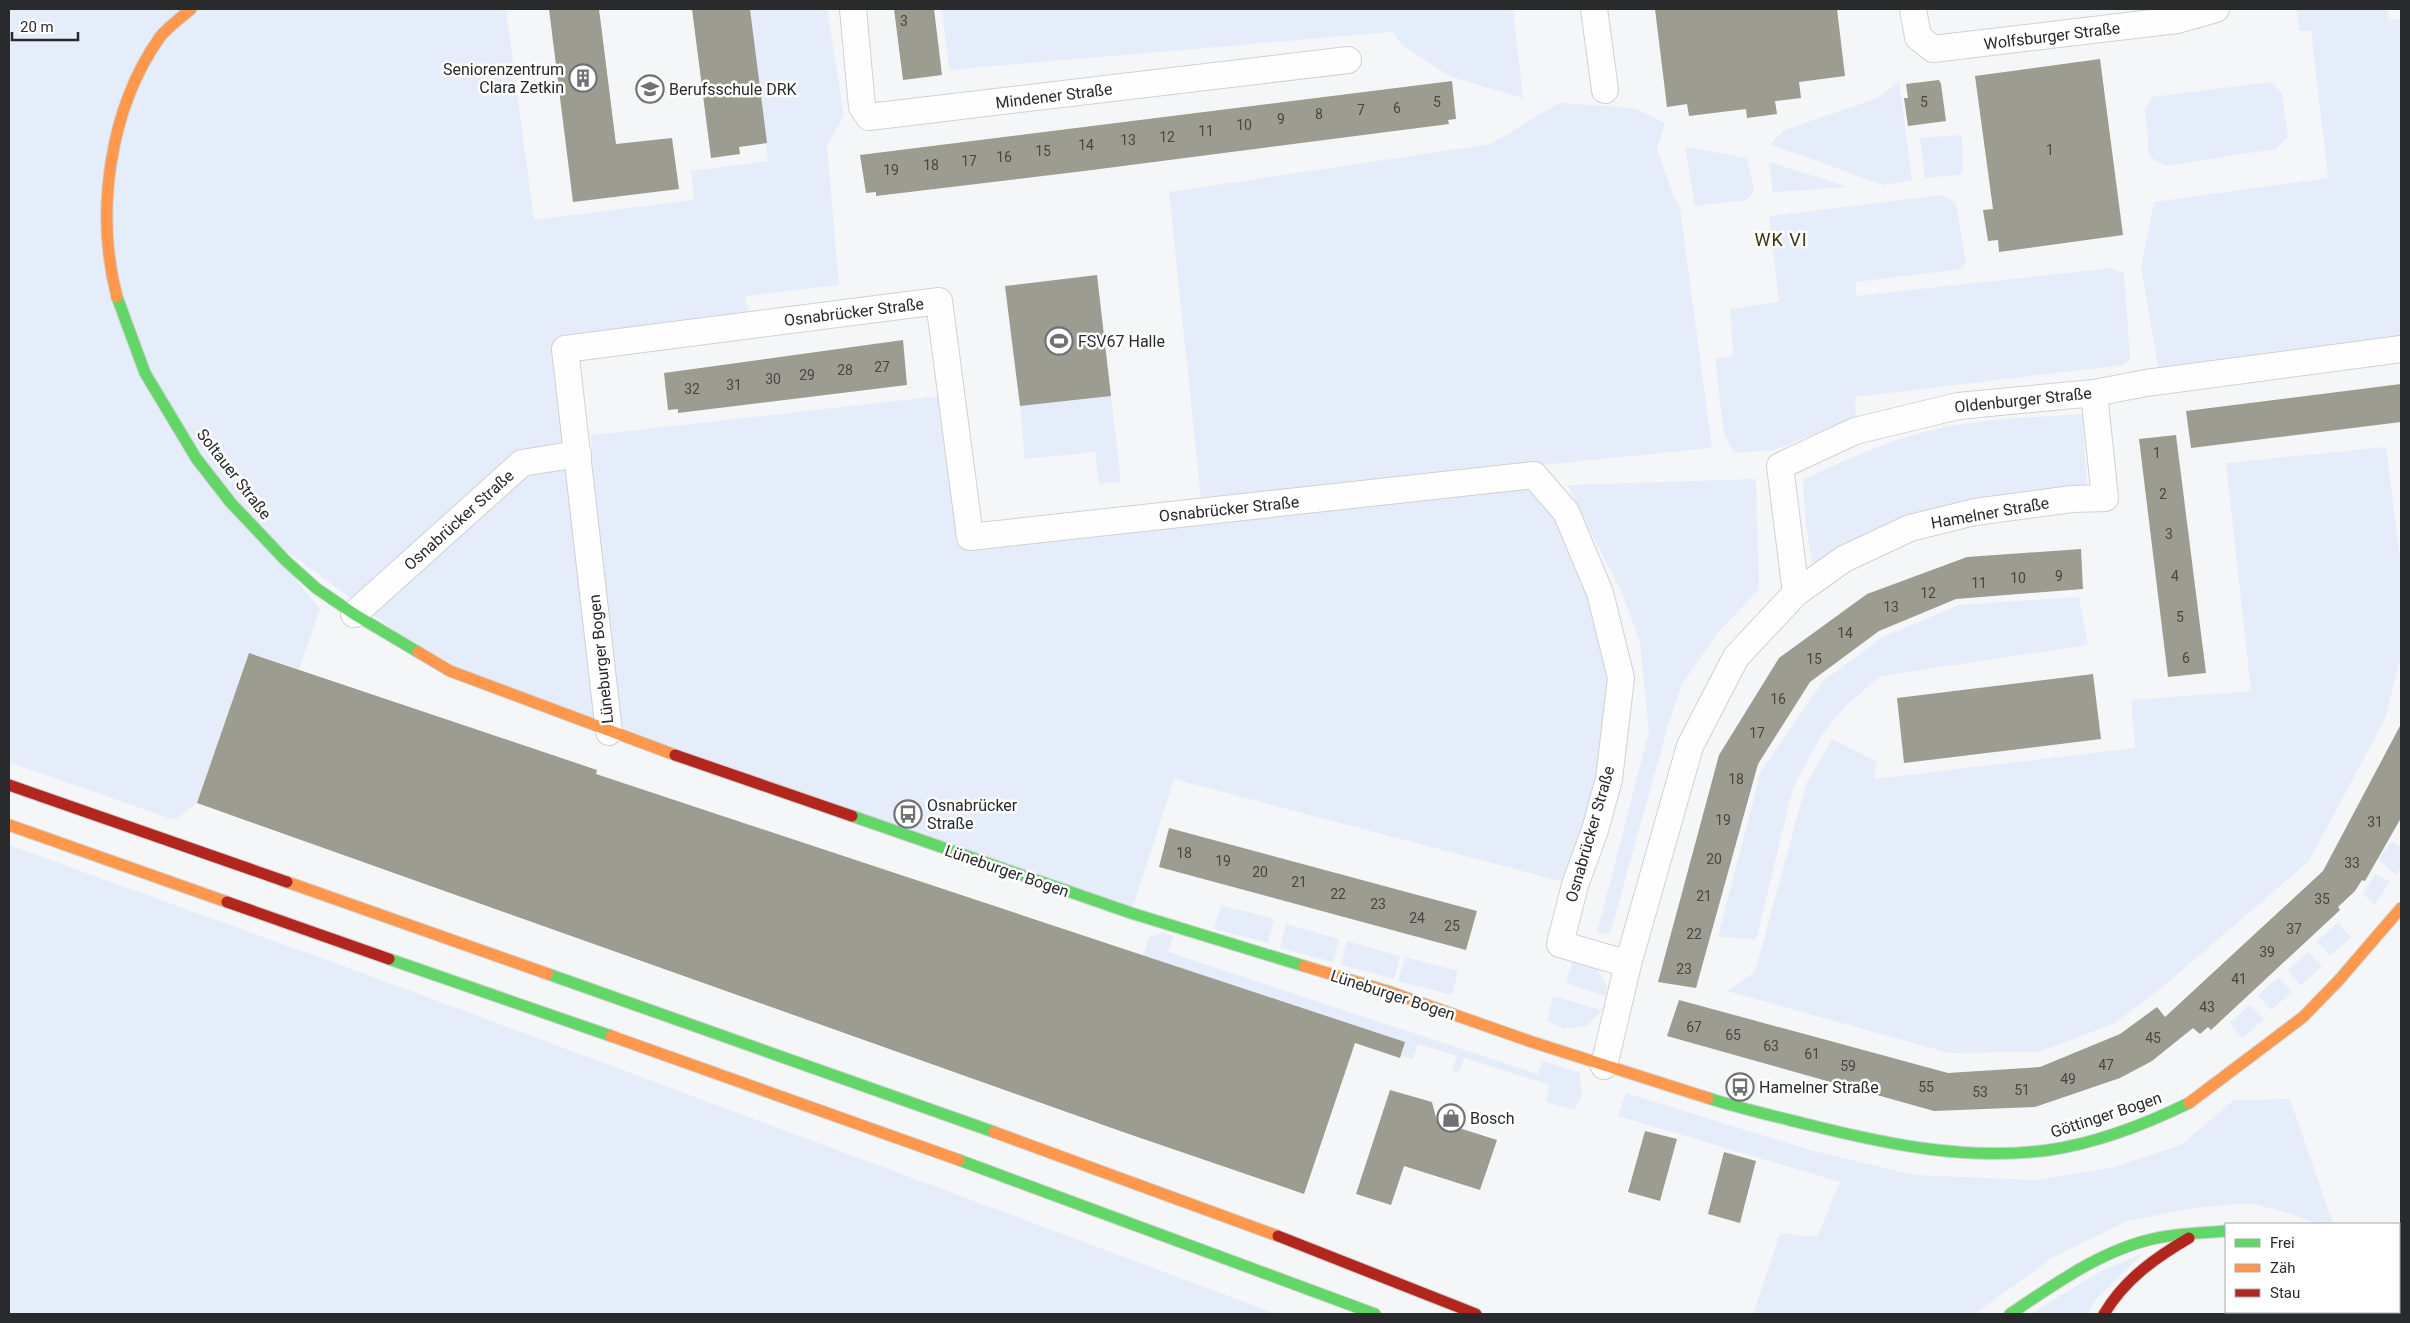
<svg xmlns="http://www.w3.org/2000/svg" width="2410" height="1323" font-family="Roboto,sans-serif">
	<rect width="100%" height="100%" fill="#f5f6f8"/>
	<g fill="#e4edf9">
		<path d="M9 9H506L534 220 694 200 691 171 768 161 750 9H827L844 115 827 146 839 285 745 296 749 315 558 335 608 722 591 435 949 395 970 537 1534 475 1569 519 1620 683 1575 885 1174 779 1131 913 450 671 251 525 320 609 299 669 249 653 197 803 174 820 9 762Z"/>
		<path d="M942 9H1513L1523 98 1451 77 1402 45 1392 32 949 70Z"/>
		<path d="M2297 9H2387L2389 20 2401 19V336L2159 371 2141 267 2154 202 2328 178 2311 31H2299Z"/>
		<path d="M1899 81 1912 180 1883 185 1770 144 1784 130 1878 98Z"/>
		<path d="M2271 82 2282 93 2288 137 2275 149 2165 166 2149 156 2145 110 2152 97Z"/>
		<path d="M1559 103 1634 108 1665 123 1657 149 1672 192 1680 208 1712 448 1201 499 1169 192 1491 144Z"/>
		<path d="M1962 135 1963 174 1925 178 1920 138Z"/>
		<path d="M1685 147 1747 158 1754 191 1746 200 1695 206Z"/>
		<path d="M1769 162 1848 187 1773 192Z"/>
		<path d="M1942 195 1956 203 1966 263 1961 269 1856 282V296L2111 268 2124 273 2130 359 2123 365 1855 397 1856 417 1774 450 1734 453 1724 434 1715 359 1733 356 1730 309 1779 302 1769 216Z"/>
		<path d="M1111 396 1121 482 1099 484 1095 452 1025 459 1020 406Z"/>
		<path d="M2082 414 2087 489 1917 512 1872 530 1812 564 1806 524 1803 480C1853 456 1903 434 1957 425 1998 418 2041 417 2082 414Z"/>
		<path d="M2386 447 2401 567V655L2385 719 2309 861 2158 991 2113 1024 2038 1052 1949 1053 1727 991 1755 972 1806 784 1832 739 1877 762 1874 779 2135 748 2131 700 2251 691 2226 463Z"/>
		<path d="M1756 479 1759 589 1716 635 1682 684 1669 722 1610 934 1597 933 1649 731 1640 643 1622 592 1596 543 1568 485Z"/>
		<path d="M2079 597 2088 645 1881 676 1846 705 1821 736 1793 788 1756 940 1718 936 1761 771 1824 680 1883 637 1959 605Z"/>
		<path d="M2392 841 2401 847V867L2396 875 2378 859Z"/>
		<path d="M9 845 365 974 1277 1314H9Z"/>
		<path d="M2375 874 2390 882 2375 904 2363 894Z"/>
		<path d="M1221 905 1274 919 1268 943 1214 929Z"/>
		<path d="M2338 923 2351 937 2330 956 2317 941Z"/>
		<path d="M1286 924 1339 939 1333 962 1280 948Z"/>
		<path d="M1162 933 1173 936 1168 952 1538 1074 1543 1061 1579 1072 1582 1095 1574 1110 1546 1102 1550 1085 1464 1058 1459 1073 1452 1071 1457 1056 1418 1044 1413 1059 1401 1056 1405 1042 1149 957 1140 967 1149 937Z"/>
		<path d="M1347 941 1400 956 1394 979 1341 965Z"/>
		<path d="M2308 952 2322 966 2301 985 2288 970Z"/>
		<path d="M1405 957 1458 971 1452 995 1398 981Z"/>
		<path d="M1573 959 1596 967 1607 987 1606 996 1566 983Z"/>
		<path d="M2279 977 2292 992 2271 1010 2258 995Z"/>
		<path d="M1553 996 1602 1010 1586 1027 1564 1028 1547 1021Z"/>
		<path d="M2250 1005 2264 1019 2242 1038 2230 1023Z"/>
		<path d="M1626 1093 1810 1150 1914 1175 2036 1180 2110 1168 2181 1145 2234 1100 2290 1099 2333 1224H2318L2288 1213 2250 1203 2194 1208 2127 1221 2052 1258 1975 1314H1753L1780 1233 1817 1237 1840 1182 1618 1116Z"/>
		<path d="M2144 1253 2097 1298 2087 1314H2030L2103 1270Z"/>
	</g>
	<g fill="#9c9c91">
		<path d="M549 9H599L616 144 672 138 679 189 573 202Z"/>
		<path d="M692 9H750L767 143 739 147 740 154 711 158Z"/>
		<path d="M894 9H934L942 75 903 80Z"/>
		<path d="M1655 9H1837L1845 76 1799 82 1801 98 1775 101 1777 114 1747 118 1746 109 1689 116 1687 104 1667 107Z"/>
		<path d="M2100 59 2123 235 1999 252 1998 240 1988 241 1983 210 1993 209 1975 76Z"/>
		<path d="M1939 80 1941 84 1946 121 1908 126 1904 98H1908L1906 84Z"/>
		<path d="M1452 81 1456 119 1448 120 1449 124 1092 170 876 196V192L866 193 860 155Z"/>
		<path d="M1097 275 1111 396 1020 406 1005 286Z"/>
		<path d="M903 340 907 385 678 413V409L668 410 664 373Z"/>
		<path d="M2401 384V422L2191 448 2186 411Z"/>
		<path d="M2176 435 2206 673 2168 677 2139 439Z"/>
		<path d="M2081 549 2083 589 1956 599 1879 631 1810 682 1758 764 1696 988 1658 982 1719 755 1779 658 1867 594 1967 557Z"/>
		<path d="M249 653 597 770 596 774 1405 1042 1400 1058 1355 1043 1304 1194 1123 1132 197 803Z"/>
		<path d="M2093 674 2101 739 1904 763 1897 698Z"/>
		<path d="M2401 724V818L2365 881 2362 880 2355 891 2338 907 2340 910 2211 1030 2208 1027 2200 1034 2193 1028 2152 1061 2120 1078 2035 1107 1934 1111 1667 1036 1679 1000 1948 1073 2040 1067 2120 1034 2157 1007 2165 1017 2323 871Z"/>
		<path d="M1169 828 1477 911 1466 950 1159 867Z"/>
		<path d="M1390 1090 1432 1102 1437 1121 1497 1140 1480 1190 1404 1166 1391 1205 1356 1194Z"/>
		<path d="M1645 1131 1677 1139 1660 1201 1628 1192Z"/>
		<path d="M1724 1152 1756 1161 1740 1223 1708 1214Z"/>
	</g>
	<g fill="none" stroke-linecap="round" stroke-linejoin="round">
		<g stroke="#d0d1d2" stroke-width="28">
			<g id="street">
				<path d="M853 9 862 107 869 117 1348 60"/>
				<path d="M1594 9 1605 90"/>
				<path d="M1913 9 1918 37 1933 49 2177 20 2216 9"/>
				<path d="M1796 593 1780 466 1855 431 1958 406 2094 393 2146 383 2401 349"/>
				<path d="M354 614 522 463 578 454"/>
				<path d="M609 732 565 349 939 301 970 537 1534 475 1566 512 1569 519 1600 593 1621 678 1609 779 1595 830 1575 885 1560 944 1628 964"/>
				<path d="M1604 1066 1628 964 1690 746 1736 657 1796 593 1844 559 1910 528 1975 512 2072 499 2105 498 2094 393"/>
			</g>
		</g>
		<g stroke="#d0d1d2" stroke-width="13">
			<g id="fast">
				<path d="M117 297 145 373 196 458 231 503 286 561 316 588 354 614 418 652"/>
				<path d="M852 816 1131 913 1304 966"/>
				<path d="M389 959 611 1036"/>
				<path d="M548 974 994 1132"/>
				<path d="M1708 1098C1742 1109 1778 1117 1814 1126 1891 1145 1969 1161 2049 1150 2097 1143 2146 1124 2189 1103"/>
				<path d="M959 1160 1375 1314"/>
				<path d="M2399 1263 2401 1264"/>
				<path d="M2010 1314C2055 1284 2103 1249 2157 1238 2179 1233 2203 1233 2226 1231"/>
			</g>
		</g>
		<g stroke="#d0d1d2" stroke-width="13">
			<g id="slow">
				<path d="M117 297C95 213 109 109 160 37 168 27 181 18 191 9"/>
				<path d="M418 652 450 671 675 755"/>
				<path d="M9 825 227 902"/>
				<path d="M287 882 548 974"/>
				<path d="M1304 966 1387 991 1529 1041 1708 1098"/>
				<path d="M611 1036 959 1160"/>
				<path d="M2189 1103 2303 1017 2339 980 2401 908"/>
				<path d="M994 1132 1278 1236"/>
			</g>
		</g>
		<g stroke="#d0d1d2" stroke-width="13">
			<g id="jam">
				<path d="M675 755 852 816"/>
				<path d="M9 785 287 882"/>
				<path d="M227 902 389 959"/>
				<path d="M1278 1236 1476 1314"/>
				<path d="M2104 1314C2125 1279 2155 1258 2189 1238"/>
			</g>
		</g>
		<use href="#street" stroke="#fefefe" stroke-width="26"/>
		<use href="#fast" stroke="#63d668" stroke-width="11"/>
		<use href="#slow" stroke="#ff974d" stroke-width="11"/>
		<use href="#jam" stroke="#b3261e" stroke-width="11"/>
	</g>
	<defs>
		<g id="building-ring" transform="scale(1.4375)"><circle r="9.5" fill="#fff" stroke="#707173" stroke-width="1.5"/><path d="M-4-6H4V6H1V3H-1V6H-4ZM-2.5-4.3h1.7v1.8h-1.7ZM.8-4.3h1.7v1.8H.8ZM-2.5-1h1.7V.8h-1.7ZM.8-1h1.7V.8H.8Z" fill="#707173"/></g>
		<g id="school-ring" transform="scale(1.4375)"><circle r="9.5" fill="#fff" stroke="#707173" stroke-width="1.5"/><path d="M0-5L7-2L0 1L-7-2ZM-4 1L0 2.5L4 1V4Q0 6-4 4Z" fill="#707173"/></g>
		<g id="stadium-ring" transform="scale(1.4375)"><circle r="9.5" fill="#fff" stroke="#707173" stroke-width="1.5"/><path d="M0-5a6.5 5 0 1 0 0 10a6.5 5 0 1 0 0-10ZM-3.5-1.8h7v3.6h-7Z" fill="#707173"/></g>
		<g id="bus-ring" transform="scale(1.4375)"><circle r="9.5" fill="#fff" stroke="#707173" stroke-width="1.5"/><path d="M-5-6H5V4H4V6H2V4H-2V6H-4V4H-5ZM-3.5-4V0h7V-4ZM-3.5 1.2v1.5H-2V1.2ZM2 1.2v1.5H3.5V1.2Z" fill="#707173"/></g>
		<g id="shop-ring" transform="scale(1.4375)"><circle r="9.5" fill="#fff" stroke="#707173" stroke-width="1.5"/><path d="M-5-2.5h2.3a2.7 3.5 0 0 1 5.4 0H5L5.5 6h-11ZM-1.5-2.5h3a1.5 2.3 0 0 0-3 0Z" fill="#707173"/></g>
	</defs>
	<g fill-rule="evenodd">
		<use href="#building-ring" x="583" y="78"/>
		<use href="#school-ring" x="650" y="89"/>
		<use href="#stadium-ring" x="1059" y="341"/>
		<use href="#bus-ring" x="908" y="814"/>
		<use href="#bus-ring" x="1740" y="1087"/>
		<use href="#shop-ring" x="1451" y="1118"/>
	</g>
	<g text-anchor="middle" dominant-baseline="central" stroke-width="5" stroke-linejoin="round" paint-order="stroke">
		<g font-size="14" fill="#464644">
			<text x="904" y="21">3</text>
			<text x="1437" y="102">5</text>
			<text x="1924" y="102">5</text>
			<text x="1397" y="108">6</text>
			<text x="1361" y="110">7</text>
			<text x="1319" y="114">8</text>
			<text x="1281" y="119">9</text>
			<text x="1244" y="125">10</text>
			<text x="1206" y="131">11</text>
			<text x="1167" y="137">12</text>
			<text x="1128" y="140">13</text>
			<text x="1086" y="145">14</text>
			<text x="2050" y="150">1</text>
			<text x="1043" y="151">15</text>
			<text x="1004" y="157">16</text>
			<text x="969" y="161">17</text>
			<text x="931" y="165">18</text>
			<text x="891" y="170">19</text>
			<text x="882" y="367">27</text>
			<text x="845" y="370">28</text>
			<text x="807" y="375">29</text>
			<text x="773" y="379">30</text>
			<text x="734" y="385">31</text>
			<text x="692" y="389">32</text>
			<text x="2157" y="453">1</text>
			<text x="2163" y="494">2</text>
			<text x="2169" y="534">3</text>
			<text x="2059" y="576">9</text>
			<text x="2175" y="576">4</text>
			<text x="2018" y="578">10</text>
			<text x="1979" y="583">11</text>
			<text x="1928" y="593">12</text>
			<text x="1891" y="607">13</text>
			<text x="2180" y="617">5</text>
			<text x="1845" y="633">14</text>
			<text x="2186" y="658">6</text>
			<text x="1814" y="659">15</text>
			<text x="1778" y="699">16</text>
			<text x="1757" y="733">17</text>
			<text x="1736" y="779">18</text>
			<text x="1723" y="820">19</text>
			<text x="2375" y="822">31</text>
			<text x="1184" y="853">18</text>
			<text x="1714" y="859">20</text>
			<text x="1223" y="861">19</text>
			<text x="2352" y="863">33</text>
			<text x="1260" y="872">20</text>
			<text x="1299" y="882">21</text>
			<text x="1338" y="894">22</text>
			<text x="1704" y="896">21</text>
			<text x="2322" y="899">35</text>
			<text x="1378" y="904">23</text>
			<text x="1417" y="918">24</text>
			<text x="1452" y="926">25</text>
			<text x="2294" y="929">37</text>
			<text x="1694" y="934">22</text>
			<text x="2267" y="952">39</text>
			<text x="1684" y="969">23</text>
			<text x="2239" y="979">41</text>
			<text x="2207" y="1007">43</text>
			<text x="1694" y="1027">67</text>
			<text x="1733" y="1035">65</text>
			<text x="2153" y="1038">45</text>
			<text x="1771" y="1046">63</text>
			<text x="1812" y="1054">61</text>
			<text x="2106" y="1065">47</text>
			<text x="1848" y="1066">59</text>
			<text x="2068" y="1079">49</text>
			<text x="1926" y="1087">55</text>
			<text x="2022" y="1090">51</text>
			<text x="1980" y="1092">53</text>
		</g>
		<g font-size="16" fill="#292a2b" stroke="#fff">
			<text transform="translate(2052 36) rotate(-7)">Wolfsburger Straße</text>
			<text transform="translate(1054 96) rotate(-7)">Mindener Straße</text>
			<text transform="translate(854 312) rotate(-7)">Osnabrücker Straße</text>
			<text transform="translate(2023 400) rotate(-6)">Oldenburger Straße</text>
			<text transform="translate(234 474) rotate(52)">Soltauer Straße</text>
			<text transform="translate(1229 509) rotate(-6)">Osnabrücker Straße</text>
			<text transform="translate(1990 513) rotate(-10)">Hamelner Straße</text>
			<text transform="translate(459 520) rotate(-42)">Osnabrücker Straße</text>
			<text transform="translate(601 659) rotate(-96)">Lüneburger Bogen</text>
			<text transform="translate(1590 834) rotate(-74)">Osnabrücker Straße</text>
			<text transform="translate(1007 871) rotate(19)">Lüneburger Bogen</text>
			<text transform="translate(1393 995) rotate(18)">Lüneburger Bogen</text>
			<text transform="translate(2106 1115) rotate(-18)">Göttinger Bogen</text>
		</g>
		<g font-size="16" fill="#292a2b" stroke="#fff" text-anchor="start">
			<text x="564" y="69" text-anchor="end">Seniorenzentrum<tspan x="564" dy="18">Clara Zetkin</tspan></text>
			<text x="669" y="89">Berufsschule DRK</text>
			<text x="1078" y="341">FSV67 Halle</text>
			<text x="927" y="805">Osnabrücker<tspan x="927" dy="18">Straße</tspan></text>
			<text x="1759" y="1087">Hamelner Straße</text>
			<text x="1470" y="1118">Bosch</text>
		</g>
		<g font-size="18" letter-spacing="1" fill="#3a360c" stroke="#fff">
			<text x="1781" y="239">WK VI</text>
		</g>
	</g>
	<rect width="2410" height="1323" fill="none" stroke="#292a2b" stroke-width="20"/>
	<rect x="2225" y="1223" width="175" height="90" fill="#ffffff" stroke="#a9aaaa"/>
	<rect x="2235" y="1239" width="25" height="8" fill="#63d668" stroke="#a9aaaa"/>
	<text x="2270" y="1248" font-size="15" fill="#292a2b">Frei</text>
	<rect x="2235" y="1264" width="25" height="8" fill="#ff974d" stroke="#a9aaaa"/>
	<text x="2270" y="1273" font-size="15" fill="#292a2b">Zäh</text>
	<rect x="2235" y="1289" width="25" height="8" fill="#b3261e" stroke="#a9aaaa"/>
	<text x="2270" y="1298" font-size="15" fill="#292a2b">Stau</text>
	<path d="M12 32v8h66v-8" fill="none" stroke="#292a2b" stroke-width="2.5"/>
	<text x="20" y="32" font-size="15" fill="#292a2b" stroke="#ffffff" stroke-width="4" paint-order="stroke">20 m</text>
</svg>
